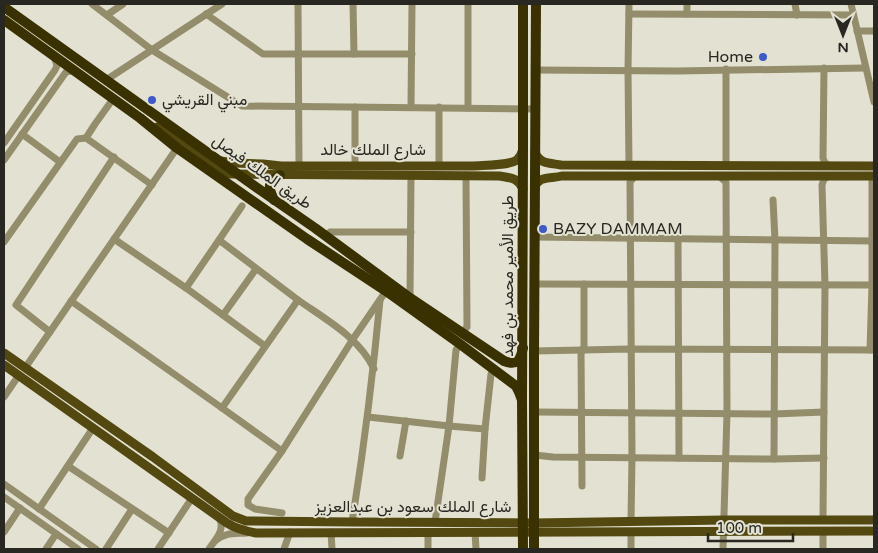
<svg xmlns="http://www.w3.org/2000/svg" width="878" height="553" font-family="'Varela Round',Vazirmatn,sans-serif">
	<rect width="100%" height="100%" fill="#e3e1d1"/>
	<g fill="none" stroke-linecap="round" stroke-linejoin="round">
		<g stroke="#938d6b" stroke-width="7">
			<path d="M92 4 152 50 242 106 535 109"/>
			<path d="M298 4 299 165"/>
			<path d="M353 4 354 54"/>
			<path d="M795 4 797 15"/>
			<path d="M851 4 874 102"/>
			<path d="M206 14 263 54H412"/>
			<path d="M629 14 853 15"/>
			<path d="M687 14V4"/>
			<path d="M107 15 123 4"/>
			<path d="M857 31H874"/>
			<path d="M824 68 823 158 825 163 830 166"/>
			<path d="M535 70 677 71 865 68"/>
			<path d="M106 80 222 4"/>
			<path d="M411 107 412 4"/>
			<path d="M468 108V4"/>
			<path d="M22 134 60 162"/>
			<path d="M86 138 95 124 113 99"/>
			<path d="M4 143 55 70 57 66 54 56"/>
			<path d="M4 160 66 72 75 70"/>
			<path d="M355 165V107"/>
			<path d="M439 165V107"/>
			<path d="M726 165V69"/>
			<path d="M629 166 628 70 629 4"/>
			<path d="M719 176 726 182 727 413 723 549"/>
			<path d="M773 200 775 240 774 459"/>
			<path d="M326 236 330 232H411"/>
			<path d="M534 237 874 241"/>
			<path d="M678 238 679 458"/>
			<path d="M114 239 186 288"/>
			<path d="M219 240 242 206"/>
			<path d="M4 242 77 139 86 138 152 185"/>
			<path d="M535 284 874 285"/>
			<path d="M410 298 411 175"/>
			<path d="M71 301 222 408"/>
			<path d="M223 315 256 269"/>
			<path d="M50 332 16 305 114 157"/>
			<path d="M462 333 467 327 466 175"/>
			<path d="M265 346 186 288 219 240 298 300"/>
			<path d="M581 350 582 486"/>
			<path d="M584 350V284"/>
			<path d="M870 350 872 285V176"/>
			<path d="M534 351 630 349 874 350"/>
			<path d="M25 368 177 148"/>
			<path d="M4 397 19 375"/>
			<path d="M534 412 774 414 824 412"/>
			<path d="M368 417 449 426 485 429"/>
			<path d="M282 451 222 408 298 300C325 319 360 338 374 369"/>
			<path d="M534 455 553 457 774 459 824 458"/>
			<path d="M400 456 406 421"/>
			<path d="M68 466 169 533"/>
			<path d="M482 478 485 429 491 374"/>
			<path d="M4 484 96 549"/>
			<path d="M4 497 78 549"/>
			<path d="M39 509 93 428"/>
			<path d="M282 513 255 509 248 505V499L282 451 353 339 386 291"/>
			<path d="M823 519 825 285 822 185 824 179 829 176"/>
			<path d="M352 522C364 448 373 374 380 300"/>
			<path d="M435 522 449 426 456 350 460 344"/>
			<path d="M631 522 632 457 630 182 635 176"/>
			<path d="M823 531V549"/>
			<path d="M4 532 20 508"/>
			<path d="M331 532 332 549"/>
			<path d="M475 532 476 549"/>
			<path d="M215 541C225 532 235 534 247 533"/>
			<path d="M46 549 56 534"/>
			<path d="M106 549 132 509"/>
			<path d="M158 549 192 498"/>
			<path d="M209 549C215 540 226 529 219 518"/>
			<path d="M284 549 290 532"/>
			<path d="M428 549V532"/>
			<path d="M631 549V532"/>
		</g>
		<g stroke="#524810" stroke-width="9">
			<path d="M157 127 220 170 228 174H233L499 176C511 178 517 177 523 189"/>
			<path d="M535 152C539 164 550 163 561 165L874 166"/>
			<path d="M221 161 234 163 263 164 281 166H472C483 165 508 166 517 160 520 157 522 153 523 149"/>
			<path d="M535 188C538 175 551 179 562 176H874"/>
			<path d="M4 353 153 457 233 516 246 521H252L352 522 534 523 725 520H874"/>
			<path d="M4 365 227 523C236 529 245 531 256 533L874 531"/>
		</g>
		<g stroke="#393100" stroke-width="10">
			<path d="M523 4V149L522 400 523 549"/>
			<path d="M4 7 253 185 315 228 410 298 504 361C517 366 520 361 523 348"/>
			<path d="M4 20 140 118 177 148 307 239 386 291 460 344 516 386 519 392 522 400"/>
			<path d="M274 200C268 187 267 183 280 175"/>
			<path d="M534 549V351L536 4"/>
		</g>
	</g>
	<g fill="#3e59cc" stroke="#e3e1d1" stroke-width="2">
		<circle cx="763" cy="57" r="5"/>
		<circle cx="152" cy="100" r="5"/>
		<circle cx="543" cy="229" r="5"/>
	</g>
	<g text-anchor="middle" dominant-baseline="central" stroke-width="4" stroke-linejoin="round" paint-order="stroke">
		<g font-size="16" fill="#282721" stroke="#e3e1d1" text-anchor="start">
			<text x="753" y="57" text-anchor="end">Home</text>
			<text x="162" y="100">مبني القريشي</text>
			<text x="553" y="229">BAZY DAMMAM</text>
		</g>
		<g font-size="16" fill="#282721" stroke="#e3e1d1">
			<text x="373" y="150">شارع الملك خالد</text>
			<text transform="translate(262 172) rotate(35)">طريق الملك فيصل</text>
			<text transform="translate(508 276) rotate(-90)">طريق الأمير محمد بن فهد</text>
			<text x="413" y="507">شارع الملك سعود بن عبدالعزيز</text>
		</g>
	</g>
	<rect width="878" height="553" fill="none" stroke="#282721" stroke-width="10"/>
	<g transform="translate(843 35) rotate(180)" stroke="#e3e1d1" stroke-width="4" paint-order="stroke">
	<path d="M0-4L9 19L0 12L-9 19Z" fill="#282721"/>
	<text y="-8" font-size="14" font-weight="bold" text-anchor="middle" fill="#282721">N</text>
	</g>
	<path d="M708 533v8h85v-8" fill="none" stroke="#282721" stroke-width="2.5"/>
	<text x="716" y="533" font-size="15" fill="#282721" stroke="#e3e1d1" stroke-width="4" paint-order="stroke">100 m</text>
</svg>
